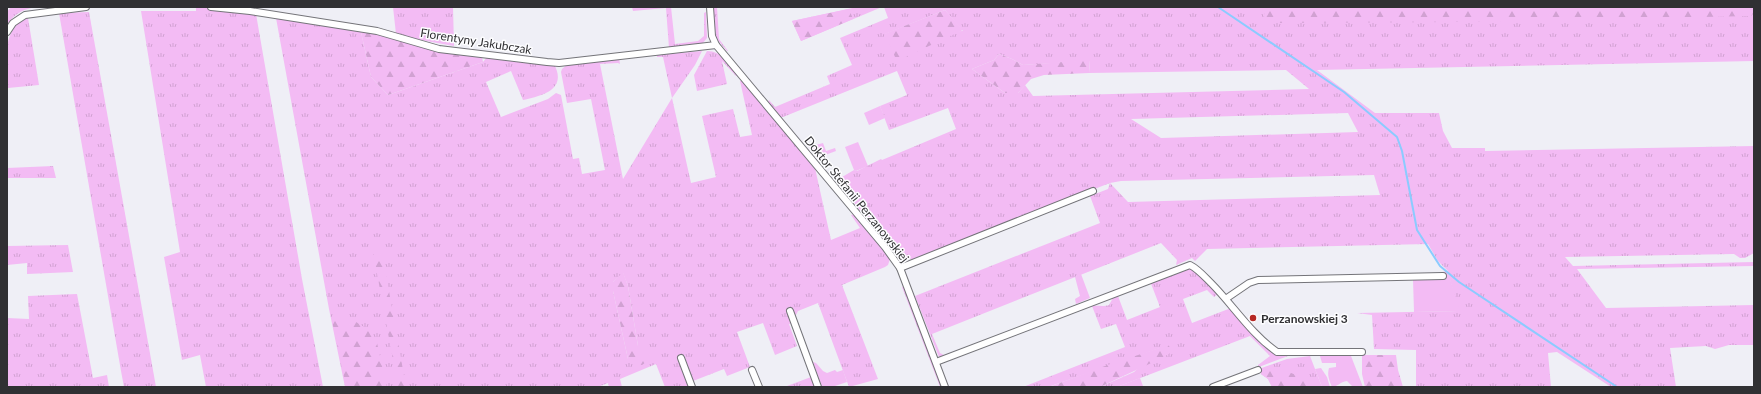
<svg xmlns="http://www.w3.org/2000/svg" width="1761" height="394" font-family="Lato,sans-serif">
	<defs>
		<pattern id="grass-tufts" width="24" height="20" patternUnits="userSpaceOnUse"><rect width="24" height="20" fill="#f3bbf4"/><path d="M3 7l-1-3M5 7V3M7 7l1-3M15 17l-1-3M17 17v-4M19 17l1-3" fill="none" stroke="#d1a1d2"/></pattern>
		<pattern id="forest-firs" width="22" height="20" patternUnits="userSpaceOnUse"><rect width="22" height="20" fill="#f3bbf4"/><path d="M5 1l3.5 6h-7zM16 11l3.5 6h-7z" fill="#d1a1d2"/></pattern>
	</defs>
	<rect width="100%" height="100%" fill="#efeff6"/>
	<g fill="url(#grass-tufts)" fill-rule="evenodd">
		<path d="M11 7H35C22 10 14 14 7 25V12Z"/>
		<path d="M196 7H215L216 11 256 14 302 279 323 387H206L200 355 182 360 164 257 180 252 141 11H196Z"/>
		<path d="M393 7H453L454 46 415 39 396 34Z"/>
		<path d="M632 7H671L675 44 698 41 704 36V13L706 12 707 38 702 44 669 48 666 8 633 11Z"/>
		<path d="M713 7H717L719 39 728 51H727L716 38Z"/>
		<path d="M857 7H882L801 41 792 21Z"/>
		<path d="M884 7H1754V61L1317 70 1375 113H1439L1443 131 1452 148H1485V151L1754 146V253L1745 258H1740L1734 254 1565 257 1573 266 1754 262V266L1577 269 1606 308 1754 305V345H1729L1715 349 1706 346 1670 348 1676 387H1611L1557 352 1548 353 1551 387H1416V350L1374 349 1372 315 1357 313 1459 311 1450 280 1443 279 1442 272 1448 271 1438 261 1428 244 1207 249 1195 261 1192 258 1176 265 1177 260 1161 243 932 334 940 353 944 355 939 357 915 296 1100 223 1090 196 1108 189 1110 183 913 259H905L898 254 872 226 837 180 854 170 857 171 881 159 882 160 956 129 948 108 889 130 880 106 907 95 897 71 783 117H781L768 102 769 100 775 107 830 84 827 76 852 65 840 38 888 18ZM945 10 963 31 885 34ZM999 54 1012 59 1023 65 1090 61 1089 73 1286 70 1309 89 1033 96 1025 85 1018 93H1005L972 69 994 60ZM1348 113 1358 132 1161 138 1131 119ZM1374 175 1380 195 1128 202 1110 183 1121 181Z"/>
		<path d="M89 12 156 387H124L121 371 59 13Z"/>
		<path d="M28 16H36L28 18 39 85 8 88C7 60 0 31 28 16Z"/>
		<path d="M276 18 361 32 371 77 388 95 483 62 487 57 554 64C568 90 541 96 523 100L511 71 486 82 501 117 548 99 556 93 561 95 573 159 579 158 582 174 605 170 591 99 567 103 561 72 562 69 569 63 619 58 620 64 618 63 600 64 623 179 672 98 663 57H657V55L702 51 695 65 672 98 691 183 716 177 702 116 733 109 740 137 752 135 740 81H743L815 168 831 240 860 228 851 215 855 214 890 259 888 265 885 267 842 285 878 379 849 387 818 303 798 311 795 317 806 343 797 322 789 324 797 346 775 355 763 323 737 332 750 367 727 376 724 369 693 381 684 355 678 357 689 387H665L656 364 620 379 622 387H609L608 383 598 387H345L329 309ZM623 273 628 286 638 346 628 359 613 291V282Z"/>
		<path d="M707 51C722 51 729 64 738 74L736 76 722 61 727 84 697 91 694 75Z"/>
		<path d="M53 166 56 178H7V168Z"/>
		<path d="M68 245 73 272 27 274V263L7 265V246Z"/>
		<path d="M1191 268 1218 294 1214 297 1207 290 1183 299 1192 323 1231 308 1271 352 1276 355 1288 356 1259 367 1258 365 1270 356 1250 336 1117 387H1100L1134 372 1160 348 1048 387H1023L1125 347 1116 324 1101 329 1092 306C1098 305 1103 307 1109 305L1113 298 1118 296 1127 320 1160 307 1150 281Z"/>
		<path d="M905 286 942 387H940L902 287Z"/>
		<path d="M77 294 93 378 107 375 109 387H7V318L29 319 28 296Z"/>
		<path d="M1310 356 1322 387H1272L1268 379 1261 374 1259 369 1287 359Z"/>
		<path d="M811 377 816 387H787V386Z"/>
	</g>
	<g fill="url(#forest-firs)">
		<path d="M1265 7H1754V13L1751 16 1459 22 1266 23 1264 16Z"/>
		<path d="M849 9 853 19 801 41 792 21Z"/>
		<path d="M945 10 963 30 897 61 884 34Z"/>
		<path d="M361 32C382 34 401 41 421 47 441 53 461 55 482 57L483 62 388 95 371 77Z"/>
		<path d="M999 54 1012 59 1023 65 1090 60 1089 73 1044 75 1031 79 1018 93H1005L972 69 994 60Z"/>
		<path d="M378 251 382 255 384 263 406 387H398L374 257V252Z"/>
		<path d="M623 272 628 286 638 346 649 355V360L642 365 632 364 628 359 613 291V282Z"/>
		<path d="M353 320 367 329 377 343 387 387H346L332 321Z"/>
		<path d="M1168 345 1173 351 1164 357 1100 387H1049L1105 366Z"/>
		<path d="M1362 355H1396L1398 370 1403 387H1365L1362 374Z"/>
		<path d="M1275 367 1285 368C1295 380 1317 375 1322 387H1272L1268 379 1261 374Z"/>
	</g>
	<g fill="#f3bbf4">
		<path d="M880 106 885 118 869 125 864 113Z"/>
		<path d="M858 142 868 166 856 171 854 170 845 147Z"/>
		<path d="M823 143 826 151 835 148 836 151 817 158 809 147Z"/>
		<path d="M1081 274 1090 298 1076 304 1075 299 1080 296 1075 277Z"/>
		<path d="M1450 279 1460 311 1414 312 1413 280Z"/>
		<path d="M1320 356H1351L1363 387H1353L1347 381C1340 382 1337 387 1332 387 1329 380 1327 375 1329 368L1336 367V363H1322Z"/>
		<path d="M813 362 816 363 823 371 827 373 835 370 837 372 843 370 847 382 832 387H822Z"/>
		<path d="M1321 368 1327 377 1330 387H1322L1315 369Z"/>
		<path d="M1140 378 1143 386 1140 387H1117Z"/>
	</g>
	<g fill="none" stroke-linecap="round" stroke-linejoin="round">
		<path stroke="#8bcbff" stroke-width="2" d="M1218 7 1344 92 1397 137 1402 151 1417 230 1440 266 1459 282 1617 387"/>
		<g stroke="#747479" stroke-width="8">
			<g id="street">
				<path d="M211 7 250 11 377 31 439 49 547 62 559 63 716 45"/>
				<path d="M710 7 712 36 716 45 885 247 900 268 945 387"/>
				<path d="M7 32 13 23 25 15 86 7"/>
				<path d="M900 268 1093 191"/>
				<path d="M1227 298 1249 283 1258 280 1443 276"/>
				<path d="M790 311 818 387"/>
				<path d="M681 358 692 387"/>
				<path d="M936 362 1190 265C1198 269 1204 276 1211 283 1233 305 1251 334 1277 352H1362"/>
				<path d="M752 370 759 387"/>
				<path d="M1213 387 1258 370"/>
			</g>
		</g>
		<use href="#street" stroke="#fff" stroke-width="6"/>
	</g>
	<circle fill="#b62723" stroke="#fdfdff" stroke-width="1.5" cx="1253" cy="318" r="4"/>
	<g text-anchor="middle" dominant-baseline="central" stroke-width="3" stroke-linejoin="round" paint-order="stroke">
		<g font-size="12" fill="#303033" stroke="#fdfdff">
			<text transform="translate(476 41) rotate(9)">Florentyny Jakubczak</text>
			<text transform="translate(857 199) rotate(51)">Doktor Stefanii Perzanowskiej</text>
		</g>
		<g font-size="12" font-weight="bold" fill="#303033" stroke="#fdfdff" text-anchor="start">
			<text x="1261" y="318">Perzanowskiej 3</text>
		</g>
	</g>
	<rect width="1761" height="394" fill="none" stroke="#303033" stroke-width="16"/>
</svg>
